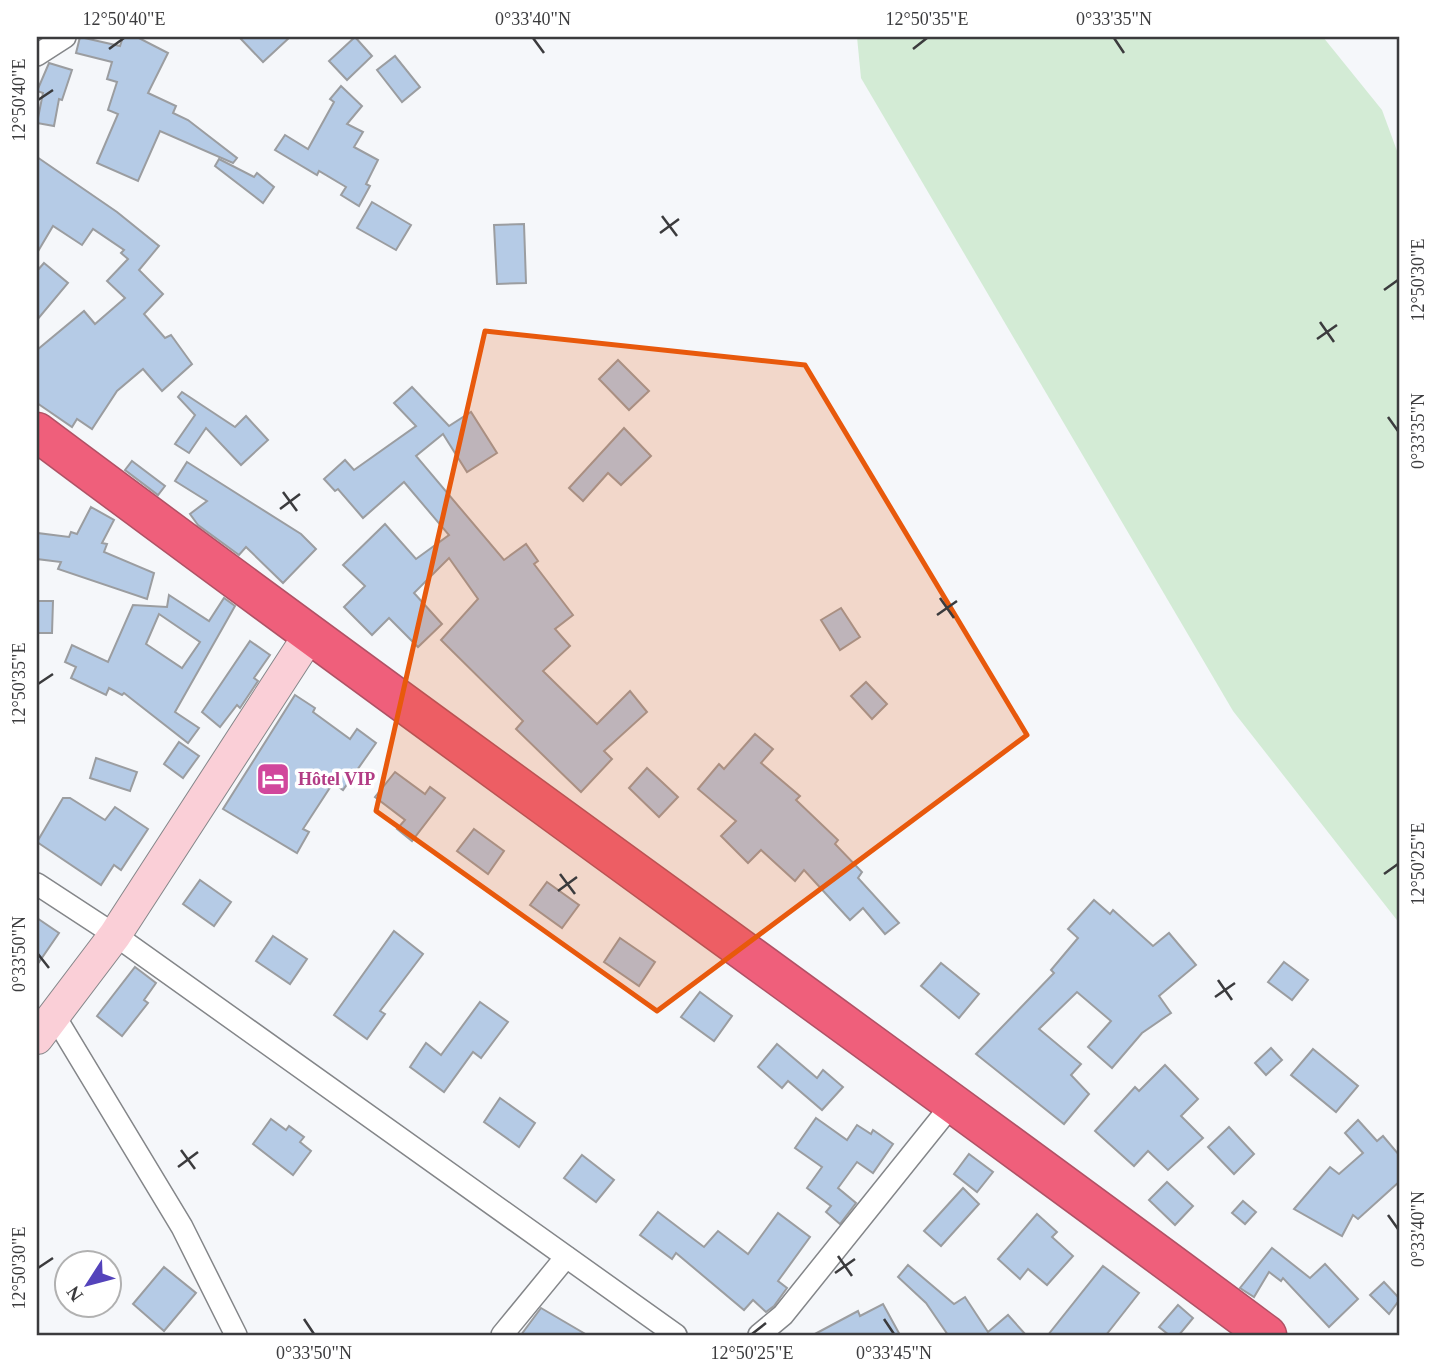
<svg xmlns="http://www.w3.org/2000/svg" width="1437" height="1372" font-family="'Times New Roman',serif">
	<rect width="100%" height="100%" fill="#f5f7fa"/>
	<path fill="#d3ebd5" d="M857 37H1323L1382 110 1400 159V924L1233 711 861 78Z"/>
	<g fill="#b5cbe6" stroke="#9b9da0" stroke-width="2" fill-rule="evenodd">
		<path d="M80 37 120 46 123 37H137L168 53 148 93 176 106 173 113 188 120 237 158 233 163 160 131 138 181 97 163 118 114 108 110 117 82 107 79 112 62 76 53Z"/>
		<path d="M239 37H290L263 62Z"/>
		<path d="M355 37 372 56 347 80 329 61Z"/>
		<path d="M395 56 420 87 402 102 377 70Z"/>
		<path d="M49 63 72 70 62 100 59 99 54 126 37 123 43 93 37 91Z"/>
		<path d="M341 86 362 106 347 124 363 132 354 147 378 160 366 184 370 186 359 206 341 195 346 187 319 171 317 175 275 150 285 135 308 149 334 102 330 99Z"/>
		<path d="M37 157 117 212 159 246 139 270 163 294 144 314 165 338 171 335 192 364 162 391 143 369 117 391 92 429 77 419 72 427 37 403V350L84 311 95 324 125 298 107 281 128 259 121 253 124 250 93 229 82 245 53 226 37 253Z"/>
		<path d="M219 159 254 177 257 173 274 187 263 203 215 166Z"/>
		<path d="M372 202 411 225 396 250 357 228Z"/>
		<path d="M524 224 526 283 497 284 494 225Z"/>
		<path d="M44 263 68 283 37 320V271Z"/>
		<path d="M618 360 649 391 629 410 599 379Z"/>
		<path d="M412 387 449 426 471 412 497 453 467 472 443 434 416 456 504 560 526 544 538 561 534 564 573 615 555 629 570 646 543 671 597 724 630 691 647 712 604 751 612 759 581 792 516 729 523 721 441 640 478 599 449 558 414 593 442 624 418 647 389 618 372 635 344 607 365 586 343 565 385 524 416 559 449 535 404 482 363 518 338 489 335 491 324 479 345 460 354 470 416 426 394 403Z"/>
		<path d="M182 392 235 427 246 416 268 440 241 465 206 428 189 453 175 444 195 415 178 397Z"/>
		<path d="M624 428 651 456 621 485 608 473 583 501 569 488Z"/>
		<path d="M132 461 165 486 158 495 125 470Z"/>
		<path d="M187 462 301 534 316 549 283 583 246 547 239 555 198 525 190 514 207 501 175 481Z"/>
		<path d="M91 507 114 520 102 543 107 544 104 552 154 573 147 599 58 569 61 562 37 559V533L69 537 71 532 77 534Z"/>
		<path d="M169 595 209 621 224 598 235 606 175 712 199 728 188 743 124 693 122 695 109 688 106 695 71 678 76 667 65 662 72 645 108 662 133 605 167 607ZM159 614 200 642 182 668 146 644Z"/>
		<path d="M37 601H53L52 633H37Z"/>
		<path d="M841 608 860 637 840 650 821 620Z"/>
		<path d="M250 641 270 655 254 678 258 681 240 708 237 705 220 727 202 712Z"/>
		<path d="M866 682 887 704 872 719 851 696Z"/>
		<path d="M295 695 315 708 313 712 350 739 357 729 376 743 343 790 333 783 303 829 309 832 297 853 223 809Z"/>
		<path d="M755 734 773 749 761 763 800 796 796 800 838 840 835 844 862 872 858 878 899 923 885 934 863 908 850 920 804 870 795 881 761 850 748 863 721 836 736 821 698 789 719 764 724 769Z"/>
		<path d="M179 742 199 756 183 778 164 764Z"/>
		<path d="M96 758 137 772 130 791 90 778Z"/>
		<path d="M647 768 678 797 659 817 629 788Z"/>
		<path d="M395 772 425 794 430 787 445 798 412 841 397 829 405 820 375 797Z"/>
		<path d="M63 798H70L105 820 115 807 148 829 121 870 114 865 101 885 37 842Z"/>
		<path d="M474 829 504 851 488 874 457 851Z"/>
		<path d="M200 880 231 902 214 926 183 904Z"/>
		<path d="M547 882 579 905 562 928 530 905Z"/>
		<path d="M1094 900 1110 914 1113 910 1153 946 1169 933 1196 965 1159 996 1171 1013 1142 1033 1112 1068 1088 1047 1111 1021 1077 992 1039 1029 1081 1064 1071 1075 1089 1094 1064 1124 976 1054 1054 973 1051 970 1078 938 1068 929Z"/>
		<path d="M37 918 59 933 37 965Z"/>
		<path d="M394 931 423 954 380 1011 385 1014 367 1039 334 1015Z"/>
		<path d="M273 936 307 959 290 984 256 961Z"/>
		<path d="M620 938 655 962 639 986 604 962Z"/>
		<path d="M1284 962 1308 980 1292 1000 1268 982Z"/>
		<path d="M941 963 979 994 959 1018 921 986Z"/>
		<path d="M135 967 156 983 144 1000 148 1003 122 1036 97 1016Z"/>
		<path d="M700 992 732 1016 714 1041 681 1017Z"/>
		<path d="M480 1002 508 1022 481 1058 473 1052 444 1092 410 1067 426 1043 441 1055Z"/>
		<path d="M777 1044 817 1078 823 1070 843 1087 822 1110 788 1081 782 1088 758 1067Z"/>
		<path d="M1271 1048 1282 1060 1266 1075 1255 1063Z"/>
		<path d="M1313 1049 1358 1086 1336 1112 1291 1075Z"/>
		<path d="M1165 1065 1198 1099 1181 1116 1203 1138 1168 1170 1148 1151 1134 1166 1095 1131 1135 1087 1139 1091Z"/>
		<path d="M500 1098 535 1123 519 1147 484 1122Z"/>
		<path d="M816 1118 847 1140 857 1125 871 1134 873 1130 893 1144 873 1173 857 1162 838 1188 856 1203 840 1224 826 1212 831 1206 807 1188 822 1167 795 1148Z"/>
		<path d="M271 1119 286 1130 289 1126 304 1137 300 1142 311 1151 293 1175 253 1144Z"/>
		<path d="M1358 1120 1377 1141 1383 1136 1400 1156V1181L1358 1219 1353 1215 1342 1236 1294 1209 1330 1167 1339 1174 1363 1153 1345 1133Z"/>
		<path d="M1229 1127 1254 1154 1234 1174 1208 1147Z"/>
		<path d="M969 1154 993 1172 977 1192 954 1174Z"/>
		<path d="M582 1155 614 1180 596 1202 564 1178Z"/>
		<path d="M1167 1182 1193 1206 1175 1225 1149 1200Z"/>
		<path d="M963 1188 979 1204 941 1246 924 1231Z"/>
		<path d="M1243 1201 1256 1212 1245 1224 1232 1213Z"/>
		<path d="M658 1212 704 1247 718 1231 748 1254 778 1213 810 1237 778 1281 787 1288 774 1306 766 1312 753 1300 744 1310 676 1253 672 1259 640 1235Z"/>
		<path d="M1037 1214 1057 1232 1052 1237 1073 1256 1047 1285 1028 1269 1020 1279 998 1259Z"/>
		<path d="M1272 1248 1310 1278 1325 1264 1358 1299 1329 1327 1283 1278 1281 1281 1269 1272 1254 1297 1240 1288Z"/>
		<path d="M908 1265 954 1304 965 1297 988 1332 1008 1315 1026 1335H948L926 1303 898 1277Z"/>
		<path d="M1103 1266 1139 1293 1106 1335H1048Z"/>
		<path d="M164 1267 196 1293 164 1331 133 1304Z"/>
		<path d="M1384 1282 1400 1299 1389 1314 1370 1295Z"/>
		<path d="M883 1304 900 1335H813L858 1311 860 1316Z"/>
		<path d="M1178 1305 1193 1318 1179 1335H1169L1159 1327Z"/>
		<path d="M541 1308 587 1335H521Z"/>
	</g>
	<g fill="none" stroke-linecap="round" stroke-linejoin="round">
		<g stroke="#848689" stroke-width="24">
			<g id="street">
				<path d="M37 55 65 37"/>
				<path d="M37 884 115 935 676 1335"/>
				<path d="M54 1015 182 1227 236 1335"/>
				<path d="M502 1335 566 1257"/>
				<path d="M759 1335 783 1315 954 1102"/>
			</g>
		</g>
		<g stroke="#848689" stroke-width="34">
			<path id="secondary" d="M37 1038 115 935 309 636"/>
		</g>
		<g stroke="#b05265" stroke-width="41">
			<path id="highway" d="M37 432C444 737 859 1031 1267 1335"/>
		</g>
		<use href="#street" stroke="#fff" stroke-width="21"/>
		<use href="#secondary" stroke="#facfd7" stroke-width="32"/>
		<use href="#highway" stroke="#ef5f7b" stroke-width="38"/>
	</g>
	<path fill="#e8590c" fill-opacity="0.2" stroke="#e8590c" stroke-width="5" stroke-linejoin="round" d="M485 331 805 365 1027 735 657 1011 376 811Z"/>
	<path fill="none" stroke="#3b3b3d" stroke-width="2.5" d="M533 38 544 53M1114 38 1124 53M109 49 124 38M913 49 927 38M38 100 53 90M662 216 677 236M660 233 679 219M1384 290 1398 280M1320 322 1334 342M1317 339 1337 325M1388 417 1398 431M283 492 297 511M280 509 300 494M940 598 954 618M937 615 957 601M38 684 53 674M560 874 575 894M1384 874 1398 864M558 891 577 877M38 954 49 968M1218 980 1232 1000M1215 997 1235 983M181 1150 195 1169M178 1167 198 1152M1388 1215 1398 1229M838 1256 852 1276M38 1268 53 1258M835 1273 855 1259M304 1319 314 1334M884 1319 894 1334M752 1334 766 1323"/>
	<defs>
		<g id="hotel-square" transform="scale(1.75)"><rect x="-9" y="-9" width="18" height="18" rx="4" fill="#d1479c" stroke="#fff"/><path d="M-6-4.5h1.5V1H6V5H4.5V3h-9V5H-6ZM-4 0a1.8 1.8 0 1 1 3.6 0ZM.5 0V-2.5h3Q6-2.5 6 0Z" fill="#fff"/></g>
	</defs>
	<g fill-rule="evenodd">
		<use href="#hotel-square" x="273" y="779"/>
	</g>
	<g text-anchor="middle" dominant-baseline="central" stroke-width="7" stroke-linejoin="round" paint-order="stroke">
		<g font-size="18" font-weight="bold" fill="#b23c85" stroke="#fff" text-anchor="start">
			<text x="298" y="779">Hôtel VIP</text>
		</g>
	</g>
	<rect width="1437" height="1372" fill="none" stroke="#ffffff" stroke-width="77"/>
	<g transform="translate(88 1284) rotate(234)"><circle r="33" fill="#ffffff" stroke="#b1b1b1" stroke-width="2"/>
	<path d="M0-5L12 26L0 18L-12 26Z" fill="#5443bb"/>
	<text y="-10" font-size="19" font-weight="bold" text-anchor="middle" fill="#3b3b3d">N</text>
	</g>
	<rect x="38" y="38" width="1360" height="1296" fill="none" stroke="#3b3b3d" stroke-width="2.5"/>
	<g font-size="18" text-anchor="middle" fill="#3b3b3d">
		<text x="124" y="25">12°50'40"E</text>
		<text x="533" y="25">0°33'40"N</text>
		<text x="927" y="25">12°50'35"E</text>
		<text x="1114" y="25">0°33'35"N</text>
		<text transform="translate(19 100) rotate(-90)" y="6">12°50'40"E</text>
		<text transform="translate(1418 280) rotate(-90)" y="6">12°50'30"E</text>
		<text transform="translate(1418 431) rotate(-90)" y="6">0°33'35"N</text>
		<text transform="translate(19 684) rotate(-90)" y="6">12°50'35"E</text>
		<text transform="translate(1418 864) rotate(-90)" y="6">12°50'25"E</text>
		<text transform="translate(19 954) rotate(-90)" y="6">0°33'50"N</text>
		<text transform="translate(1418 1229) rotate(-90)" y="6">0°33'40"N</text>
		<text transform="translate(19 1268) rotate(-90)" y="6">12°50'30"E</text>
		<text x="314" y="1359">0°33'50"N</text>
		<text x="752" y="1359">12°50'25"E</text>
		<text x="894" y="1359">0°33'45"N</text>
	</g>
</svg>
